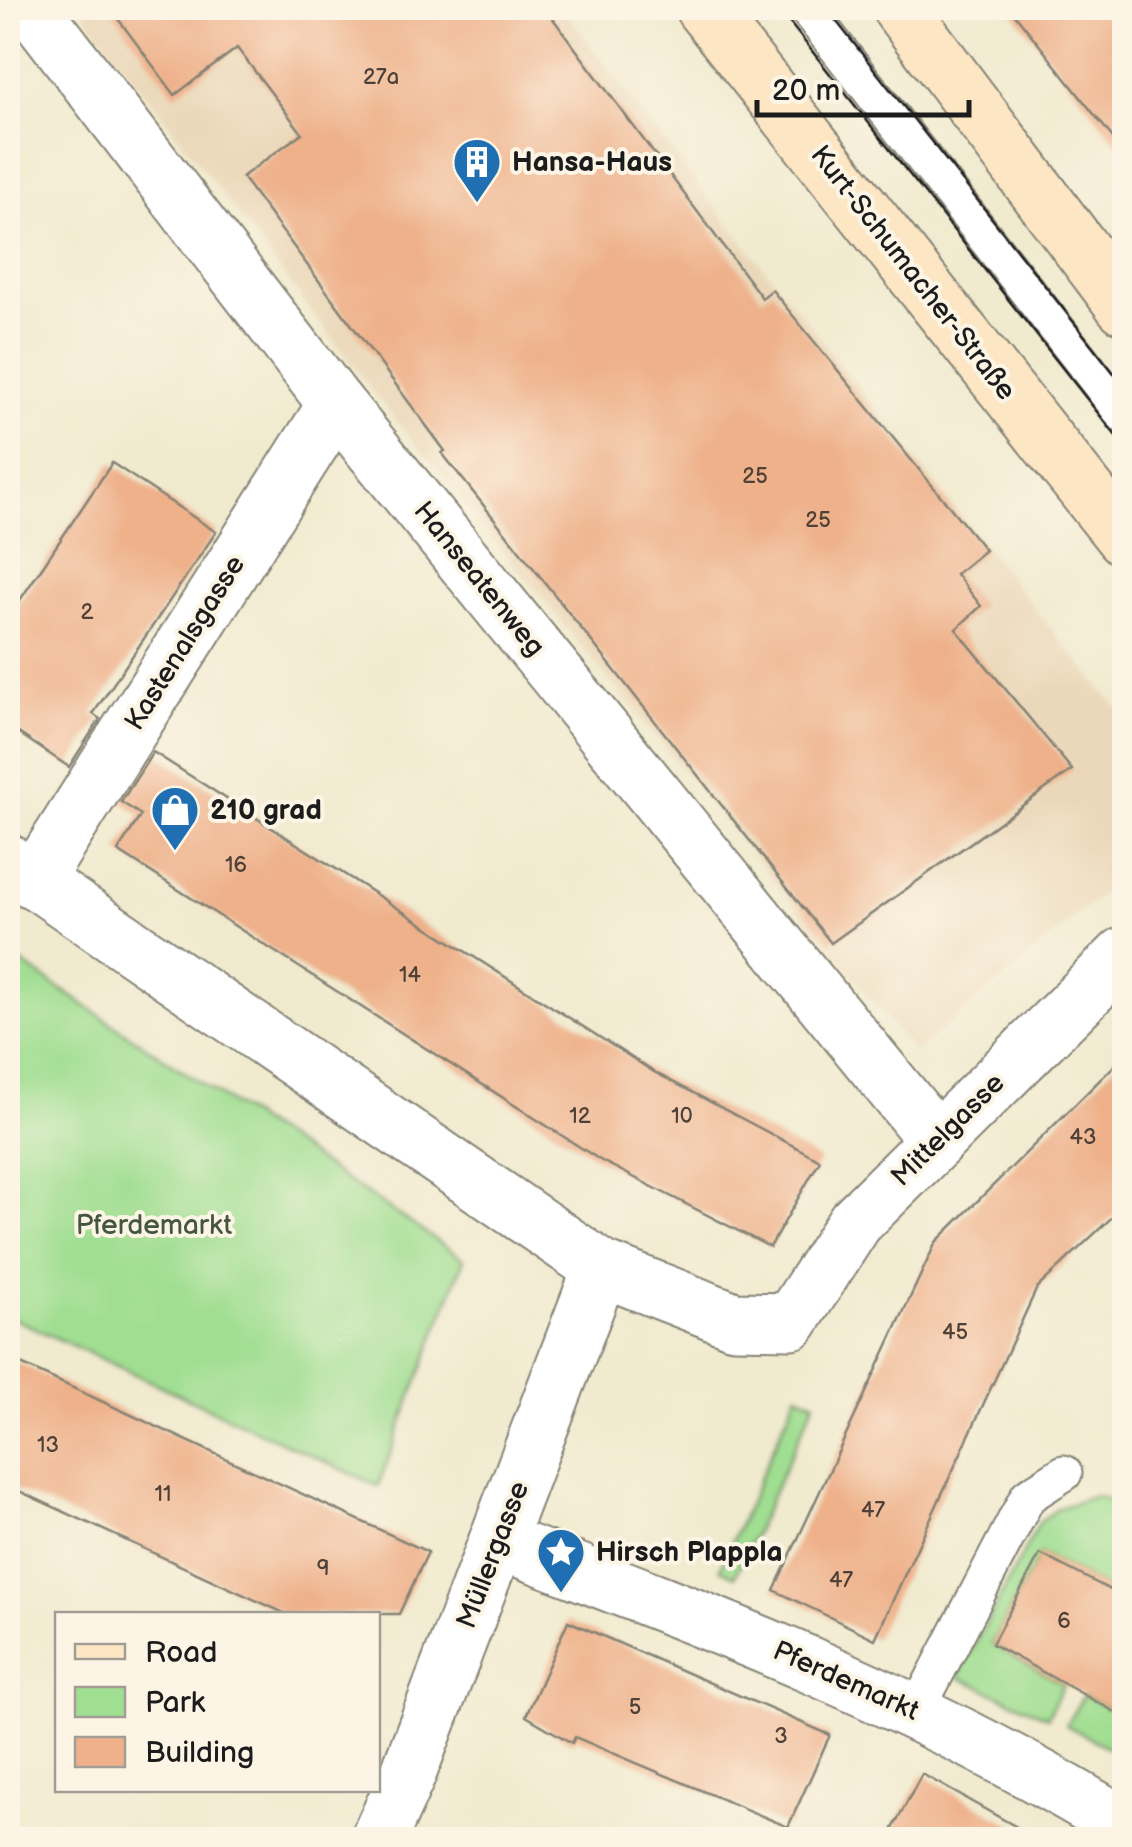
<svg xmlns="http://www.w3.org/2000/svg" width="1132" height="1847" font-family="'Balsamiq Sans',sans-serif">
	<rect width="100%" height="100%" fill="#fcf5e5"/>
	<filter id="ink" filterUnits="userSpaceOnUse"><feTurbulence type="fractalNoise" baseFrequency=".01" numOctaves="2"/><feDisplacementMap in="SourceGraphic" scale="20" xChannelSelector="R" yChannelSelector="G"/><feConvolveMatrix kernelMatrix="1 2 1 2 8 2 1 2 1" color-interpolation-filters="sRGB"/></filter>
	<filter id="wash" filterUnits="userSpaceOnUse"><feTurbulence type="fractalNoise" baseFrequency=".0048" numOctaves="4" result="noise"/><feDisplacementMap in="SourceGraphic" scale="40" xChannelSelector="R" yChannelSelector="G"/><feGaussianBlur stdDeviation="2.25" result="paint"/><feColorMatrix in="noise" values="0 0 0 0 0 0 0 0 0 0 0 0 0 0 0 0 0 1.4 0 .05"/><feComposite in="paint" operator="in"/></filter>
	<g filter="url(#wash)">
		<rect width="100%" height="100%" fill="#f0eacf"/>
		<path fill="#ebd8ba" d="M80 8H562L663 141 1042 618 1124 716V875L915 1053 374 393Z"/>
		<g fill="#a0de92" stroke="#5e7d57" stroke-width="2.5">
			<path d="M8 954 464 1259 378 1486 8 1316Z"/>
			<path d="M797 1394 815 1402 735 1576 720 1569Z"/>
			<path d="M1095 1496 1124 1504V1597L1040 1554 992 1644 1063 1684 1048 1717 958 1677 1040 1521 1059 1508Z"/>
			<path d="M1084 1695 1124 1717V1756L1066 1725Z"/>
		</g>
		<g id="blocks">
			<g fill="#eeb18a">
				<path d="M110 8H545L762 298 772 290 985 550 956 574 981 606 956 629 1072 770 831 943 442 453 445 451 242 177 302 133 237 48 175 95Z"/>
				<path d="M1010 8H1124V152Z"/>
				<path d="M112 463 216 532 93 714 100 719 69 767 8 726V618Z"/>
				<path d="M153 752 654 1072 820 1160 770 1247 600 1160 118 851 141 815 121 802Z"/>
				<path d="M1124 1056V1206L1037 1288 875 1639 774 1590 936 1242Z"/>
				<path d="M8 1358 428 1552 399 1614H286L8 1486Z"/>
				<path d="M1040 1554 1124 1597V1717L992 1644Z"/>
				<path d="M568 1621 830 1735 788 1827 575 1737 572 1743 526 1716Z"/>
				<path d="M922 1774 1040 1840H887Z"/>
			</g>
		</g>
	</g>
	<g filter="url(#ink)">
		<use href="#blocks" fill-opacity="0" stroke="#868376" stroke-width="2.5"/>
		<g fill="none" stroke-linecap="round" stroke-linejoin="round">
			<g stroke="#868376" stroke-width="39">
				<g id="lane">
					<path d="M806 8 1124 415"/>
					<path d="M916 1712 1028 1496 1064 1473"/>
				</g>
			</g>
			<g stroke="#868376" stroke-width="59">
				<g id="street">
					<path d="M32 8 336 404 937 1141"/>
					<path d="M8 862 601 1268 734 1320 791 1321 855 1222 1124 955"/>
					<path d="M34 881 336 404"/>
					<path d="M498 1541C715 1623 926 1704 1124 1826"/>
					<path d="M378 1840 408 1774 601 1268"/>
				</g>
			</g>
			<g stroke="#868376" stroke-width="59">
				<g id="secondary">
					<path d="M703 8 1124 538"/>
					<path d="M900 8 1124 306"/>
				</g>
			</g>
			<use href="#lane" stroke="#fff" stroke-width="35"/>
			<use href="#street" stroke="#fff" stroke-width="55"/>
			<use href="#secondary" stroke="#fce6c4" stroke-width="55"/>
			<g stroke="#1c1c1c" stroke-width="2.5">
				<path d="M778 8 1124 446"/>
				<path d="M826 8 1124 386"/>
			</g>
		</g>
	</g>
	<defs>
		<g id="building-pin" transform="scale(2.5)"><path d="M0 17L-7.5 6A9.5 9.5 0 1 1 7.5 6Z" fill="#1f6fb2" stroke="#fcf5e5"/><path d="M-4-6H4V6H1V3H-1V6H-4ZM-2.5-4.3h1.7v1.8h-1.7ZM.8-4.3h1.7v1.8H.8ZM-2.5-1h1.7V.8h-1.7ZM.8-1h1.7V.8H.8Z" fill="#fff"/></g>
		<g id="shop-pin" transform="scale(2.5)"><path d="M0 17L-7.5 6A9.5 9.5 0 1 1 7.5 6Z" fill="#1f6fb2" stroke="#fcf5e5"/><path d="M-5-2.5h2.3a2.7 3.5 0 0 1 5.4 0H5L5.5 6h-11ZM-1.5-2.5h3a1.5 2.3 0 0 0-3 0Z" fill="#fff"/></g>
		<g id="sight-pin" transform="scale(2.5)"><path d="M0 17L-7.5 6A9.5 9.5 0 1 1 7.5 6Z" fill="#1f6fb2" stroke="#fcf5e5"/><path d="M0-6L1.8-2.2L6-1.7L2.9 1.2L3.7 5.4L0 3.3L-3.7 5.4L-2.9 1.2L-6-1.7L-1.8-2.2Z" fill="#fff"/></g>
	</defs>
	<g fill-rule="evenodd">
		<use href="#building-pin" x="477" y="162"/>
		<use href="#shop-pin" x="175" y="810"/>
		<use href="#sight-pin" x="561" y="1552"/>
	</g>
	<g text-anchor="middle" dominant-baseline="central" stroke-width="8" stroke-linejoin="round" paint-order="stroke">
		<g font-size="22" fill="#504138">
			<text x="381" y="77">27a</text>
			<text x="755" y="476">25</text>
			<text x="818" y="520">25</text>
			<text x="87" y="612">2</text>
			<text x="236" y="865">16</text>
			<text x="410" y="975">14</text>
			<text x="580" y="1116">12</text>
			<text x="682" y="1116">10</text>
			<text x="1083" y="1137">43</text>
			<text x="955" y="1332">45</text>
			<text x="48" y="1445">13</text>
			<text x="163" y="1494">11</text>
			<text x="873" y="1510">47</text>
			<text x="323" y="1568">9</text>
			<text x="841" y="1580">47</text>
			<text x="1064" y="1621">6</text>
			<text x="635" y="1707">5</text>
			<text x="781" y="1736">3</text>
		</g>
		<g font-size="28" font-weight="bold" fill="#1c1c1c" stroke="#fcf5e5" text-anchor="start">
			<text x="512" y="162">Hansa-Haus</text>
			<text x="210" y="810">210 grad</text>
			<text x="596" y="1552">Hirsch Plappla</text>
		</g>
		<g font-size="28" fill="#1c1c1c" stroke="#fcf5e5">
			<text transform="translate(913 273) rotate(52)">Kurt-Schumacher-Straße</text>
			<text transform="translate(479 579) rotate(51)">Hanseatenweg</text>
			<text transform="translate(185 643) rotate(-58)">Kastenalsgasse</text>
			<text transform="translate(948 1130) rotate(-45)">Mittelgasse</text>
			<text transform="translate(493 1555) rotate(-69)">Müllergasse</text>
			<text transform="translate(846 1681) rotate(24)">Pferdemarkt</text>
		</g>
		<g font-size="28" fill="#44563f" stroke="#fcf5e5">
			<text x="154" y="1225">Pferdemarkt</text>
		</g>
	</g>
	<rect width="1132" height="1847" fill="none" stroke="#fcf5e5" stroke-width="40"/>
	<rect x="55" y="1612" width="325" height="180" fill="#fcf5e5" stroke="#a29e95" stroke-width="2.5"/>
	<rect x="75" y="1644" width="50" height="15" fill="#fce6c4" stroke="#a29e95" stroke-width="2.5"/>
	<text x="145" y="1662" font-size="30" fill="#1c1c1c">Road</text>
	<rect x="75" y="1687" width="50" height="30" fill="#a0de92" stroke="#a29e95" stroke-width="2.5"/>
	<text x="145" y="1712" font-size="30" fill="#1c1c1c">Park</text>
	<rect x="75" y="1737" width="50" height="30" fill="#eeb18a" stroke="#a29e95" stroke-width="2.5"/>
	<text x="145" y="1762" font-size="30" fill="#1c1c1c">Building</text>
	<path d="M757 100v15h212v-15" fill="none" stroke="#1c1c1c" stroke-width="5"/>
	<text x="772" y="100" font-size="30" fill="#1c1c1c" stroke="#fcf5e5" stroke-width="8" paint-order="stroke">20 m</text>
</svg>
